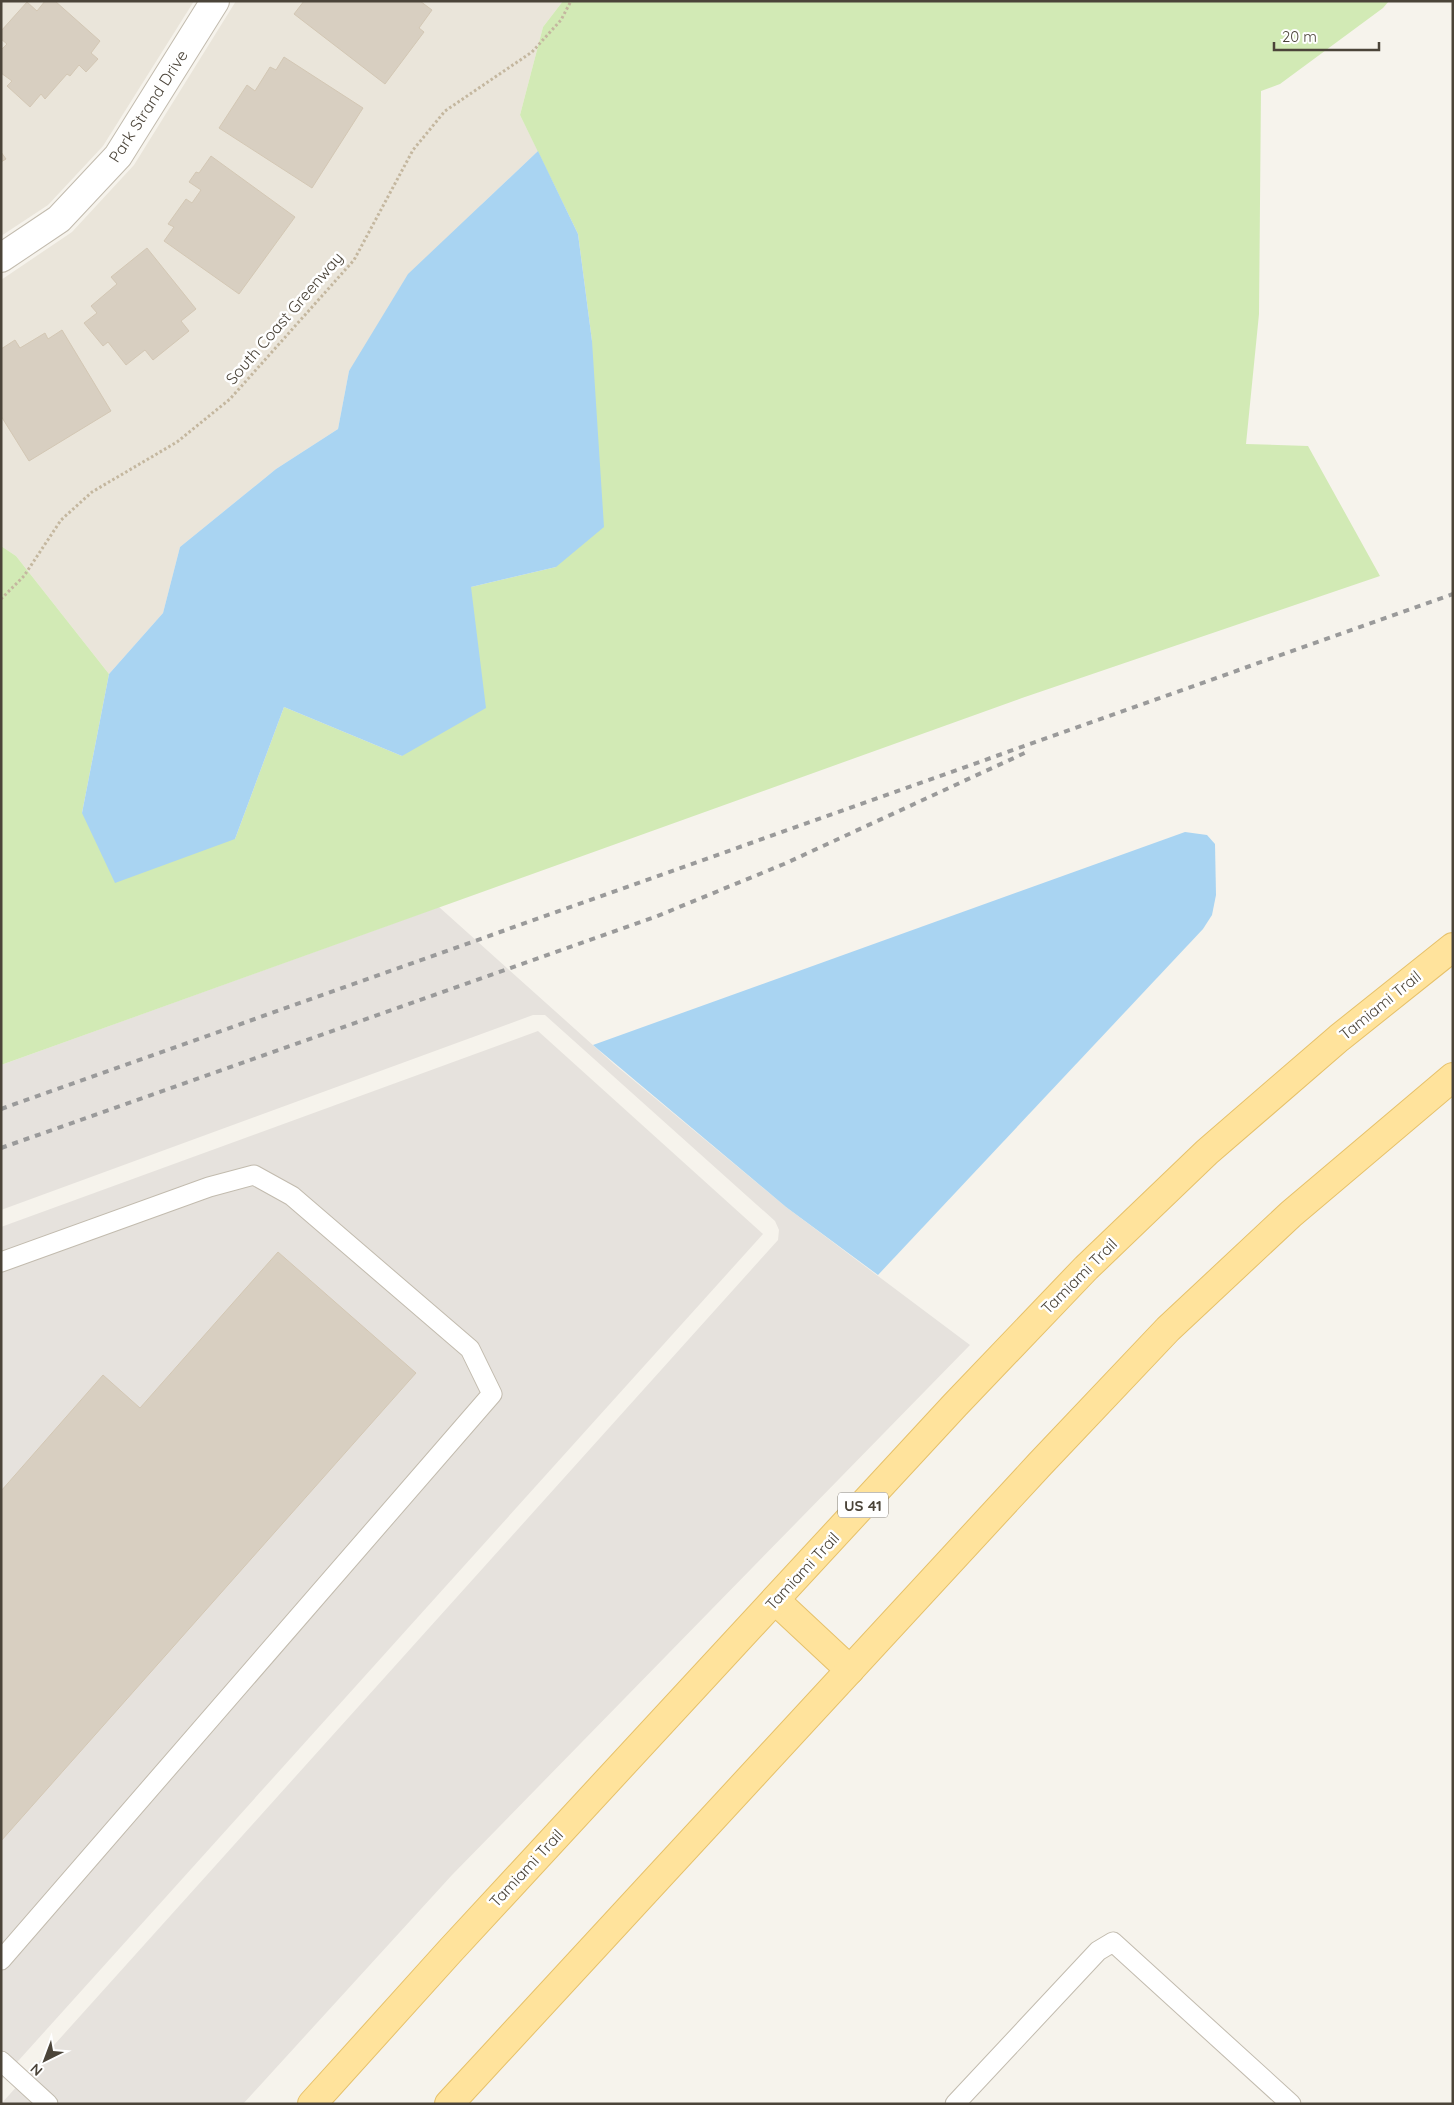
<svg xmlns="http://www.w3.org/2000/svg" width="1454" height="2105" font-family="Quicksand,sans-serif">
	<rect width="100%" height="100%" fill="#f6f3ec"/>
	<g fill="#eae5da">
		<path d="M1 1H194L103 146 48 205 1 236Z"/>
		<path d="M236 1H563L543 27 520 115 538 151 482 204 349 371 338 429 276 469 180 547 163 613 109 674 16 556 1 546V280L72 232 134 165Z"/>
	</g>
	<g fill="#e6e2dd">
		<path d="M439 907 614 1064 786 1207 970 1345 452 1875 243 2104H1L778 1240 779 1230 775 1221 545 1015H533L1 1210V1065Z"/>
		<path d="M538 1031 763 1234 1 2080V1227Z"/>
	</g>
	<path fill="#d2eab5" d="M563 1H1389L1383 8 1280 84 1261 91 1259 314 1246 444 1308 446 1380 576 1022 698 1 1065V546L16 556 109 674 82 813 235 839 284 707 402 756 471 587 556 567 592 341 578 234 520 115 543 27Z"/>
	<g fill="#a9d4f2">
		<path d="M538 151 578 234 592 341 604 527 556 567 471 587 486 708 402 756 284 707 235 839 115 883 82 813 109 674 163 613 180 547 276 469 338 429 349 371 408 274Z"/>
		<path d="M1185 832 1207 835 1215 844 1216 895 1212 915 1203 929 878 1275 786 1207 593 1045Z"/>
	</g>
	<g fill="#d8cfc1" stroke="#d3c7b4">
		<path d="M45 1H55L100 41 91 53 98 59 86 72 79 65 70 76 67 74 45 99 41 94 30 107 7 86 12 81 1 73V50L7 44 1 39V31L27 2 37 11Z"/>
		<path d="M304 1H420L432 10 419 28 424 32 385 84 294 14Z"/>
		<path d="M284 57 363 108 312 188 219 128 247 85 255 91 270 67 276 70Z"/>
		<path d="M1 152 6 159 1 162Z"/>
		<path d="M211 156 295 217 239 294 164 241 174 227 168 224 186 199 192 203 201 190 189 182 196 172 199 173Z"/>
		<path d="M147 248 196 309 181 321 189 331 153 360 145 350 126 365 108 342 103 346 84 323 97 313 91 306 117 284 111 277Z"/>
		<path d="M62 330 111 411 29 461 1 416V349L15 340 20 348 45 333 48 339Z"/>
		<path d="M278 1252 416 1373 1 1841V1491L103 1375 140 1408Z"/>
	</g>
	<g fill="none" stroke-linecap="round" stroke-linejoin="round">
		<g stroke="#c2bbae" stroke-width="21">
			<g id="lane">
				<path d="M1 1262 209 1187 254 1175 292 1196 470 1349 492 1394 1 1960"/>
				<path d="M1 2061 48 2104"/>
				<path d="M955 2104 1098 1951 1113 1942 1291 2104"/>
			</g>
		</g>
		<g stroke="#c2bbae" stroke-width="30">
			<path id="street" d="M1 258 59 219 118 156 215 1"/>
		</g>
		<g stroke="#e6c16a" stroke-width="30">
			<g id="primary">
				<path d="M775 1600 850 1670"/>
				<path d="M312 2104 450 1951 955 1405 1086 1268 1207 1152 1339 1038 1453 947"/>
				<path d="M449 2104 1040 1464 1168 1329 1291 1214 1453 1077"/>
			</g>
		</g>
		<path stroke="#c4b79f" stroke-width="3" stroke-dasharray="2.5 2.5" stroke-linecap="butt" d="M1 599 24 576 61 520 92 492 177 442 230 399 354 260 413 150 445 111 532 52 561 20 571 1"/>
		<use href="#lane" stroke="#fff" stroke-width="19"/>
		<use href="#street" stroke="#fff" stroke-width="28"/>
		<use href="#primary" stroke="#ffe39c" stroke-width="28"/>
		<g stroke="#9a9a9a" stroke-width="4" stroke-dasharray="6 6" stroke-linecap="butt">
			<path d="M1 1109 1453 594"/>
			<path d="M1 1148 655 917 784 864 1029 751"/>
		</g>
	</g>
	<g text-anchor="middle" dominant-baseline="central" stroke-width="5" stroke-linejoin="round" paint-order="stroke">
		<rect fill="#fff" stroke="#817c74" stroke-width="1" x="838" y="1492.5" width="50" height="25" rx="4"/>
		<g font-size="15" font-weight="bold" fill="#4b4439">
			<text x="863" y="1505">US 41</text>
		</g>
		<g font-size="16" fill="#4b4439" stroke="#fff">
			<text transform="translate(148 106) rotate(-57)">Park Strand Drive</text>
			<text transform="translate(284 318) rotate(-49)">South Coast Greenway</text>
			<text transform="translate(1380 1005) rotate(-39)">Tamiami Trail</text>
			<text transform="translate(1079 1276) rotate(-45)">Tamiami Trail</text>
			<text transform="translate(802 1571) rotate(-47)">Tamiami Trail</text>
			<text transform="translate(526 1868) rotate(-47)">Tamiami Trail</text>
		</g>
	</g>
	<rect width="1454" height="2105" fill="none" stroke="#4b4439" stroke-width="5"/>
	<g transform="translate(45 2060) rotate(222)" stroke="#ffffff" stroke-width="4" paint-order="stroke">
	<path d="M0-4L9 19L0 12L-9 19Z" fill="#4b4439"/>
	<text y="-8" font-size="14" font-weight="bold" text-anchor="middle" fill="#4b4439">N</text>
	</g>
	<path d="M1274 42v8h105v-8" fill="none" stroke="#4b4439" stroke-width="2.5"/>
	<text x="1282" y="42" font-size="15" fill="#4b4439" stroke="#ffffff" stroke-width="4" paint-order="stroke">20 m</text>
</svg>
